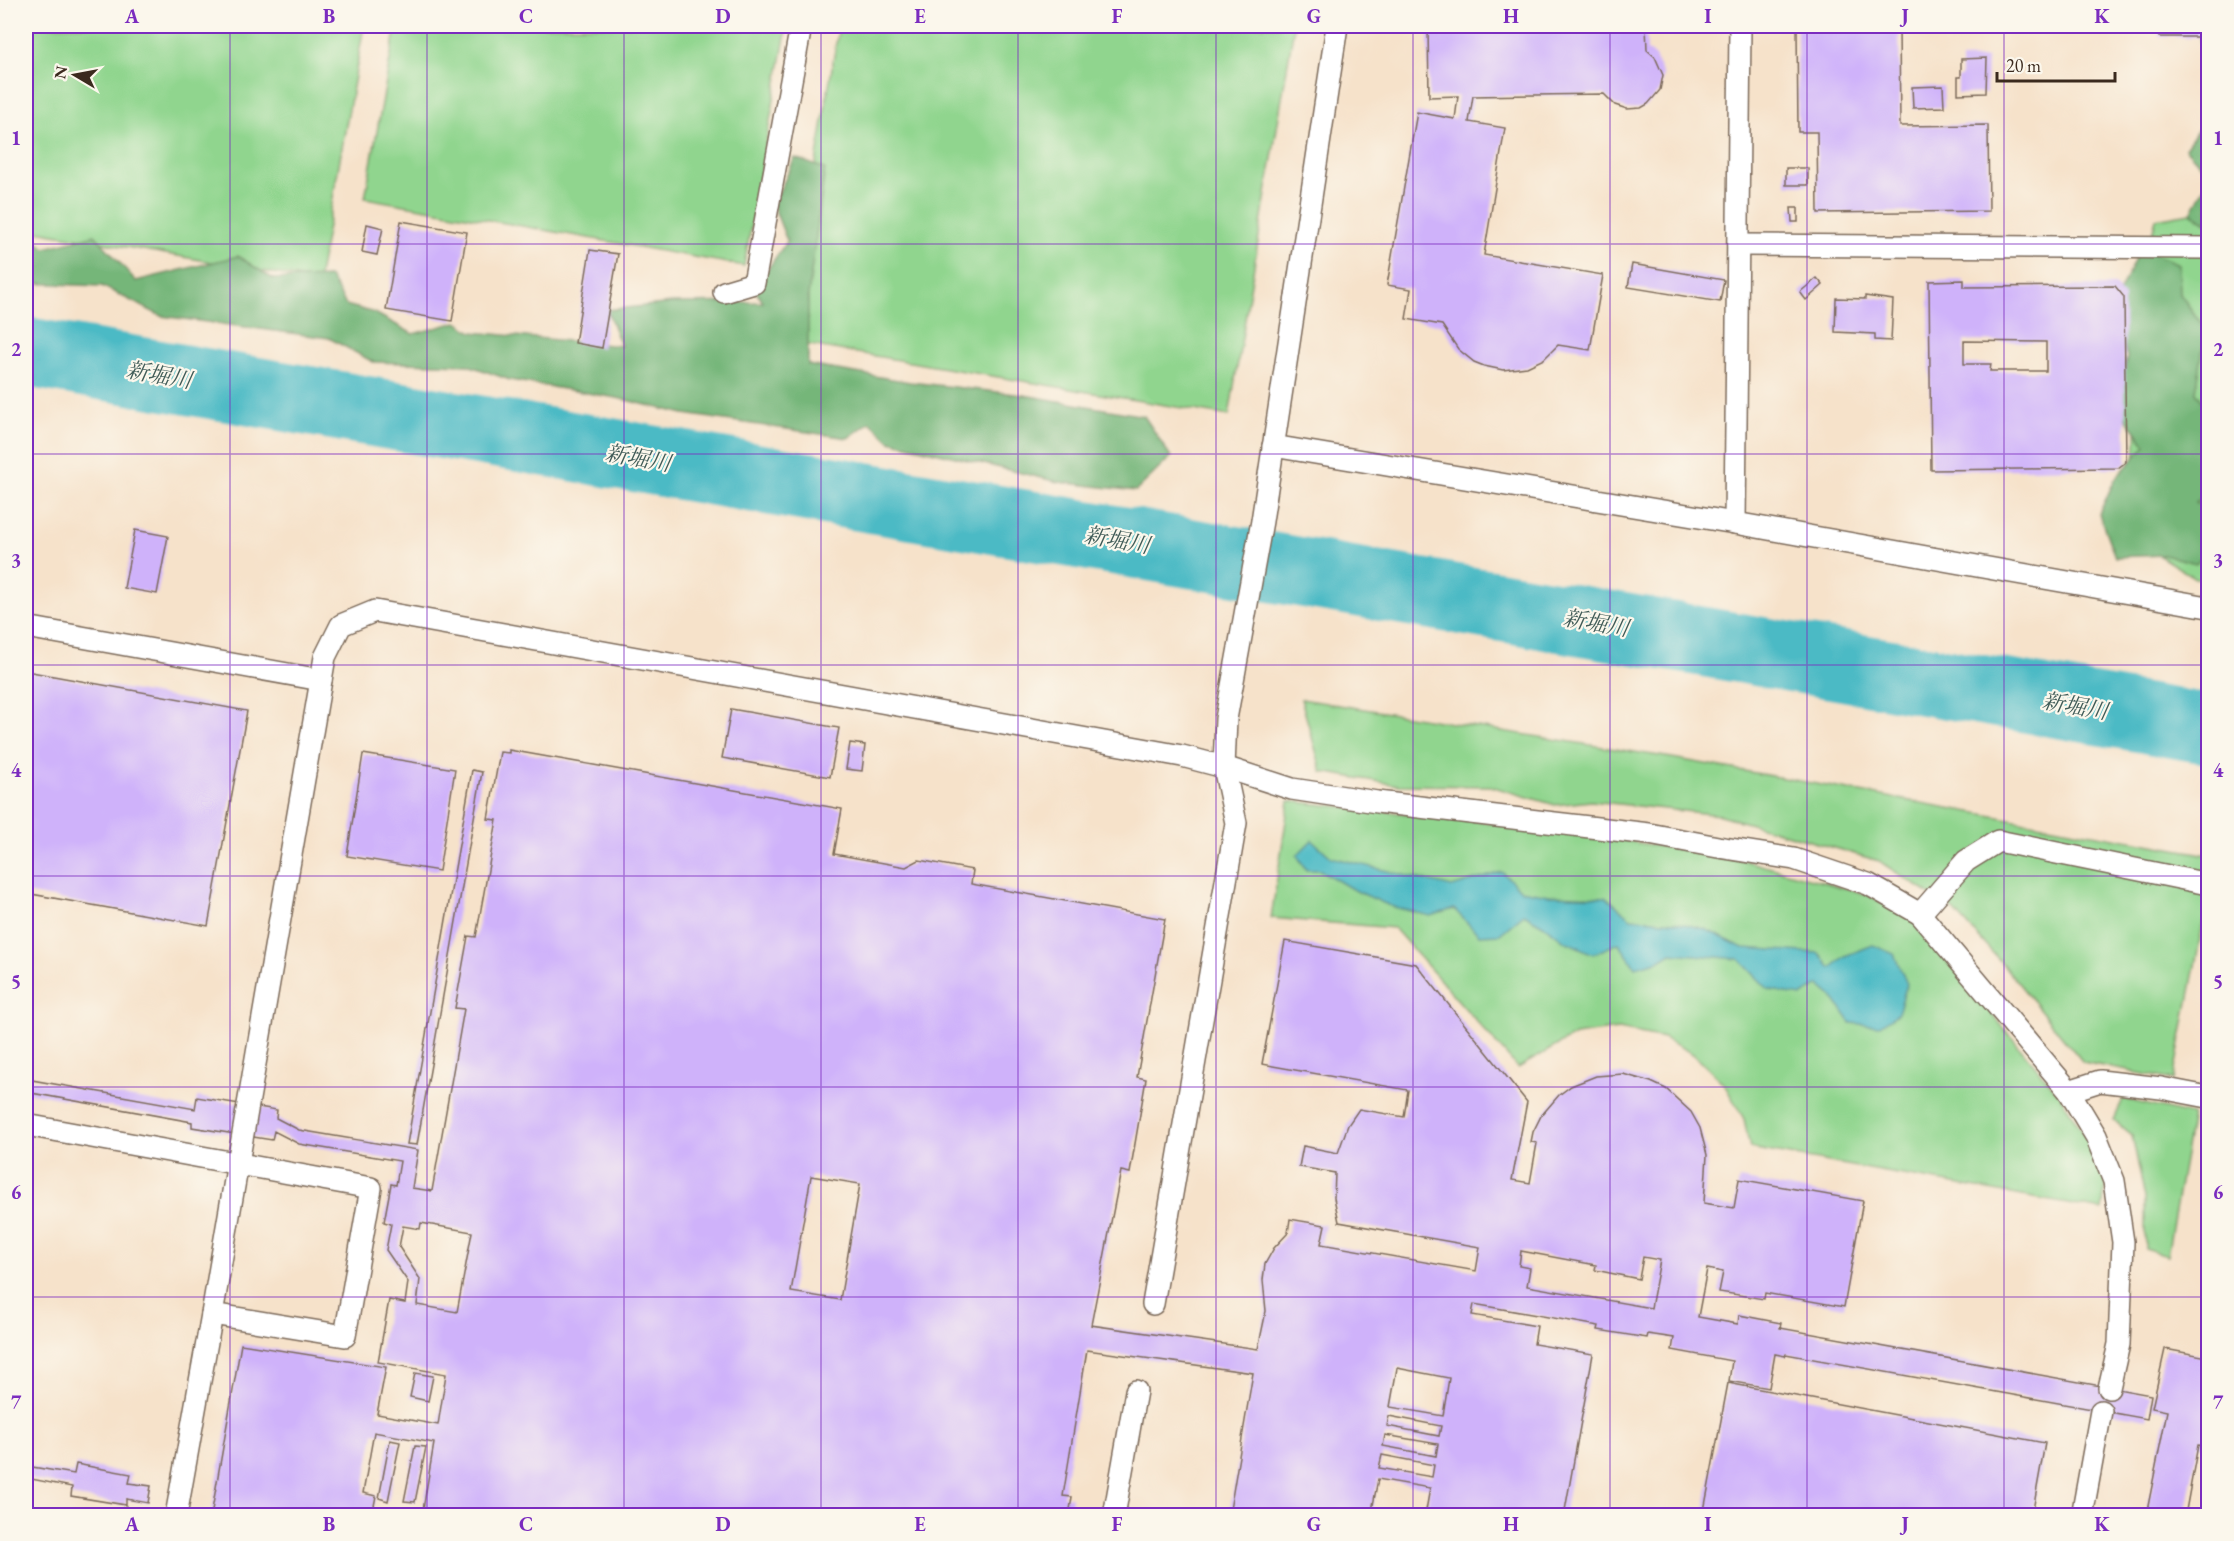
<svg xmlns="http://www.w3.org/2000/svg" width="2234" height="1541" font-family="'EB Garamond','Noto Serif JP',serif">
	<rect width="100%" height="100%" fill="#fbf7ec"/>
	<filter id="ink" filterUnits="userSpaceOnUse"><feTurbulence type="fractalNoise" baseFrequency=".0167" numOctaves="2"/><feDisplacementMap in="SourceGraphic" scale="12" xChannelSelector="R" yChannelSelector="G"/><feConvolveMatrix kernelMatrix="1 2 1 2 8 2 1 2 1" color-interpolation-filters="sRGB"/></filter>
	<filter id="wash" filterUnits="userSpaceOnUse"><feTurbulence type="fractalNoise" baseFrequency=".008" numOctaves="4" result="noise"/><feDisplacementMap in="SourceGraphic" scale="24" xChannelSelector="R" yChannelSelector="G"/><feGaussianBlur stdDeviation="1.35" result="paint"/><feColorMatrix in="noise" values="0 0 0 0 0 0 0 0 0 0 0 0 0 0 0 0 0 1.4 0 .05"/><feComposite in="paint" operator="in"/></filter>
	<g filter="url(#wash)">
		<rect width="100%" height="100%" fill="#f6e2ca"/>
		<g fill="#90d58e" stroke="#668056" stroke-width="1.5">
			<path d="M26 26H364L318 281 26 229Z"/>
			<path d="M396 26H787L744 266 365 198Z"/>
			<path d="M839 26H1294L1229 416 786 341Z"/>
			<path d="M2208 210V579L2195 578 2111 526 2135 475 2141 274 2156 219Z"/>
			<path d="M1301 699 1672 758 2208 855V898L2173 1080 2083 1062 2001 962 1954 910 1879 861 1720 815 1591 801 1555 805 1490 786 1398 785 1322 772Z"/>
			<path d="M1289 801 1565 831 1739 859 1866 894 1913 919 2058 1093 2088 1139 2106 1180 2102 1210 1750 1148 1744 1119 1724 1084 1693 1054 1664 1038 1619 1029 1575 1035 1518 1068 1394 928 1271 918Z"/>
			<path d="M2123 1099 2192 1115 2167 1256 2145 1249V1198L2132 1135 2114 1120Z"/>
		</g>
		<g fill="#74b679" stroke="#58704c" stroke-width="1.5">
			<path d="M2197 26H2208V80L2207 76Z"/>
			<path d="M2208 116V173L2185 148Z"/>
			<path d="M795 158 825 169 808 296V365L910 382 1024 395 1144 416 1171 457 1136 491 1058 482 890 441 870 422 848 438 684 414 617 398 510 380 468 365 373 362 329 338 161 316 102 286 26 283V234L45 248 95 235 136 281 238 256 273 279 330 277 346 305 375 313 413 334 457 322 472 332 621 346 607 310 673 303 763 302 754 289 787 241 773 205Z"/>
			<path d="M2208 179V224L2191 213Z"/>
			<path d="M2140 248 2179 264 2180 294 2206 330 2196 392 2208 409V493L2196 502 2208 509V550L2196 563 2164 555 2115 557 2099 514 2115 479 2146 445 2117 406 2127 357 2114 304Z"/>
		</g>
		<path fill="#4cbac5" stroke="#447272" stroke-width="1.5" d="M1312 840 1331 857 1452 887 1502 872 1521 890 1549 895 1606 897 1631 918 1675 922 1705 929 1743 948 1819 953 1831 968 1845 956 1873 945 1894 954 1907 984 1898 1013 1880 1026 1851 1023 1833 997 1819 985 1801 996 1768 989 1739 959 1671 953 1658 961 1635 967 1619 943 1593 954 1565 941 1543 925 1524 914 1500 934 1479 935 1454 909 1430 916 1390 906 1352 889 1320 870H1306L1297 855Z"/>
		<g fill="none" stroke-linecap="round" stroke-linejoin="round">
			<path stroke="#4cbac5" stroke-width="70" d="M26 352 2208 729"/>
		</g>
		<g id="blocks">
			<g fill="#cfb2fa" fill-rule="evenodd">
				<path d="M1428 26H1646L1647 50 1655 57 1663 75 1660 90 1648 104 1641 108 1627 109 1615 105 1604 94 1473 96 1469 122 1505 128 1484 255 1603 275 1590 350 1558 345 1544 359 1527 367 1503 370 1484 366 1474 362 1458 349 1442 325 1406 319 1411 289 1387 285 1417 112 1455 119 1458 96 1429 97Z"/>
				<path d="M1797 26H1899L1900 126 1988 125 1989 211 1818 213 1817 132H1798Z"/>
				<rect x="2159" y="26" width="49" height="11"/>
				<path d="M1987 58 1986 93 1958 94V77H1961V59Z"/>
				<path d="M1943 86 1944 107 1913 108 1912 87Z"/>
				<rect x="1786" y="168" width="22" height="17"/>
				<path d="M1791 208H1798V222H1792Z"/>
				<path d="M401 221 467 232 452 321 386 310Z"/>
				<path d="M367 224 383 228 377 255 362 252Z"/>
				<path d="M590 250 618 254 602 348 575 343Z"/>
				<path d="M1632 264 1724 280 1720 302 1628 287Z"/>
				<path d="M1817 278 1823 285 1806 300 1800 292Z"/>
				<path d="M1964 280V287L2115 286 2124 297 2126 462 2118 468 1931 470 1929 281ZM1964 341 2046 342V371H1990L1991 364H1964Z"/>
				<path d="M1865 296 1893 300 1891 341 1875 340V334L1835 332 1836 298 1865 299Z"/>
				<path d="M135 530 168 536 157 594 124 588Z"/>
				<path d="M26 671 247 711 208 926 26 893Z"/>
				<path d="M731 709 839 728 830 777 722 758Z"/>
				<path d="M850 743 865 745 862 771 846 769Z"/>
				<path d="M509 750 842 809 834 854 906 867 919 860 973 870 971 884 1165 919 1137 1077 1146 1079 1130 1173 1121 1171 1091 1325 1258 1349 1266 1311 1263 1280 1265 1264 1274 1248 1288 1233 1290 1219 1325 1225 1321 1244 1476 1271 1480 1247 1339 1222 1334 1198 1335 1173 1299 1167 1303 1146 1338 1153 1348 1125 1359 1109 1404 1117 1408 1090 1262 1064 1285 941 1416 964 1527 1102 1512 1180 1530 1183 1537 1143 1531 1142 1533 1132 1541 1116 1559 1095 1571 1086 1596 1076 1623 1074 1651 1082 1666 1089 1691 1112 1700 1128 1707 1155 1704 1203 1734 1208 1739 1179 1863 1201 1844 1307 1765 1293 1764 1299 1719 1292 1723 1272 1707 1269 1698 1317 1738 1324 1739 1315 1781 1323 1780 1328 2151 1395 2147 1419 1786 1354 1785 1356 1775 1354 1769 1388 1729 1381 1732 1361 1672 1350 1674 1338 1648 1334 1647 1338 1598 1330 1599 1326 1474 1304 1472 1315 1537 1326 1534 1344 1593 1354 1564 1516H1425L1430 1488 1378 1479 1371 1516H1229L1253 1373 1087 1350 1063 1496 1072 1497 1069 1516H422L434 1443 374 1432 363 1493 376 1496 372 1516H211L241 1344 386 1367 377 1414 438 1425 446 1374 378 1362 389 1300 405 1303 408 1282 386 1250 391 1224 384 1222 391 1184 396 1185 400 1161 299 1144 274 1131 272 1140 192 1127V1122L26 1092V1079L195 1109 197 1097 277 1110 276 1118 299 1130 418 1150 412 1188 432 1191 464 1009 455 1008 468 936 476 937 497 820 488 819 500 752 509 753ZM811 1176 860 1184 840 1300 791 1292ZM421 1223 472 1232 457 1312 417 1305 420 1279 399 1247 403 1226 420 1229ZM1521 1251 1596 1265 1595 1270 1639 1279 1643 1257 1660 1260 1651 1308 1527 1286 1530 1268 1519 1266ZM1397 1368 1449 1378 1443 1416 1390 1407ZM1389 1416 1441 1426 1439 1436 1387 1426ZM1385 1435 1438 1444 1436 1456 1383 1446ZM1382 1455 1434 1465 1432 1477 1379 1468Z"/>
				<path d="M363 754 455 769 439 871 347 856Z"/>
				<path d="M472 770 482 772 417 1145 407 1144Z"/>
				<path d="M2165 1349 2208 1357V1446L2198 1445 2185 1516H2146L2167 1411 2152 1408Z"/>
				<path d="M415 1373 433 1376 428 1401 410 1397Z"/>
				<path d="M1728 1383 2045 1443 2032 1516H1703Z"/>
				<path d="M390 1440 400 1442 388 1501 379 1498Z"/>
				<path d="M415 1446 426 1447 415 1502 404 1501Z"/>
				<path d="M76 1464 131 1474 129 1483 151 1486 148 1503 126 1499V1505L71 1496 72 1487 26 1478V1466L74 1474Z"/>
				<path d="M377 1512 393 1514V1516H376Z"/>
			</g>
		</g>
	</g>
	<g filter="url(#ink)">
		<use href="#blocks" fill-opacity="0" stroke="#7c6a5a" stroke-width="1.5"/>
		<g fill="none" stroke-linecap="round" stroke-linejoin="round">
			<g stroke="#7c6a5a" stroke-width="24">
				<g id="lane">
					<path d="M1738 245 2208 248"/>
					<path d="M724 292 754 283 801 26"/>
					<path d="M1273 446 1735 523 2208 607"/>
					<path d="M1735 523 1740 26"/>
					<path d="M26 627 321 680"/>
					<path d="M1920 914 1966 861 1998 841 2208 884"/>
					<path d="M2069 1091 2100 1081 2161 1088 2208 1097"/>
					<path d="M26 1125 371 1188 345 1336 212 1314 176 1516"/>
					<path d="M1153 1304 1236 823 1224 767 1226 719 1262 521 1337 26"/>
					<path d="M212 1314 325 657 341 625 375 611 1182 756 1224 767 1292 789 1377 802 1649 834 1718 847 1794 859 1868 884 1920 914 2069 1091 2096 1136 2114 1181 2123 1242 2119 1344 2109 1388"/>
					<path d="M1114 1516 1136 1391"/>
					<path d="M2082 1516 2101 1411"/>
				</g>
			</g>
			<use href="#lane" stroke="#fff" stroke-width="21"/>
		</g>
	</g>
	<path fill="none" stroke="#7b2cbf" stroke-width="1.5" stroke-opacity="0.55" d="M230 26V1516M427 26V1516M624 26V1516M821 26V1516M1018 26V1516M1216 26V1516M1413 26V1516M1610 26V1516M1807 26V1516M2004 26V1516M26 244H2208M26 454H2208M26 665H2208M26 876H2208M26 1087H2208M26 1297H2208"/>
	<g text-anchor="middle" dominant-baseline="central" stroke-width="4.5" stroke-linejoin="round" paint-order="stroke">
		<g font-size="22" font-style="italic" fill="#415c58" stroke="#fbf7ec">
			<text transform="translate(159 375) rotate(10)">新堀川</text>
			<text transform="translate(638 458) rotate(10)">新堀川</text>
			<text transform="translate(1117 540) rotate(10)">新堀川</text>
			<text transform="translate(1596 623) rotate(10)">新堀川</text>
			<text transform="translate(2075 706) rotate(10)">新堀川</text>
		</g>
	</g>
	<rect width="2234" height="1541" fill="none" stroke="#fbf7ec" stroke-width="66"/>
	<g transform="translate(75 75) rotate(280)" stroke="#fbf7ec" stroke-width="4.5" paint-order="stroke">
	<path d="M0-4.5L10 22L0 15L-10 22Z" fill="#3b2a1e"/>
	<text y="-9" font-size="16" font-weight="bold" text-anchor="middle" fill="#3b2a1e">N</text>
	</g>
	<path d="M1997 72v9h118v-9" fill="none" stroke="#3b2a1e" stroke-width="3"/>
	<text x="2006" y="72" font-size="18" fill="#3b2a1e" stroke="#fbf7ec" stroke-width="4.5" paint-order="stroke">20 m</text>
	<rect x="33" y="33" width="2168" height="1475" fill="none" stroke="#7b2cbf" stroke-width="2"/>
	<g font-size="20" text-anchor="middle" font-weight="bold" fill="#7b2cbf">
		<text x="132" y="23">A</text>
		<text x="329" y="23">B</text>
		<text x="526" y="23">C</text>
		<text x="723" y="23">D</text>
		<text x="920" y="23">E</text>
		<text x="1117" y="23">F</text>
		<text x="1314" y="23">G</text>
		<text x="1511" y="23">H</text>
		<text x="1708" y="23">I</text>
		<text x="1905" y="23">J</text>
		<text x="2102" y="23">K</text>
		<text x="16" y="145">1</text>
		<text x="2218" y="145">1</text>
		<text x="16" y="356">2</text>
		<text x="2218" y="356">2</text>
		<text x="16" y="567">3</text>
		<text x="2218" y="567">3</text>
		<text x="16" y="777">4</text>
		<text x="2218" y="777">4</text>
		<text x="16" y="988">5</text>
		<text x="2218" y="988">5</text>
		<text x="16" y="1199">6</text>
		<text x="2218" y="1199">6</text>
		<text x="16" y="1409">7</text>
		<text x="2218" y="1409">7</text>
		<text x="132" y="1531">A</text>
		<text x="329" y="1531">B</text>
		<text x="526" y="1531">C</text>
		<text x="723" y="1531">D</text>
		<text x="920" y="1531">E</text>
		<text x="1117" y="1531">F</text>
		<text x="1314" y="1531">G</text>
		<text x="1511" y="1531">H</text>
		<text x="1708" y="1531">I</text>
		<text x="1905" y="1531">J</text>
		<text x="2102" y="1531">K</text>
	</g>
</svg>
